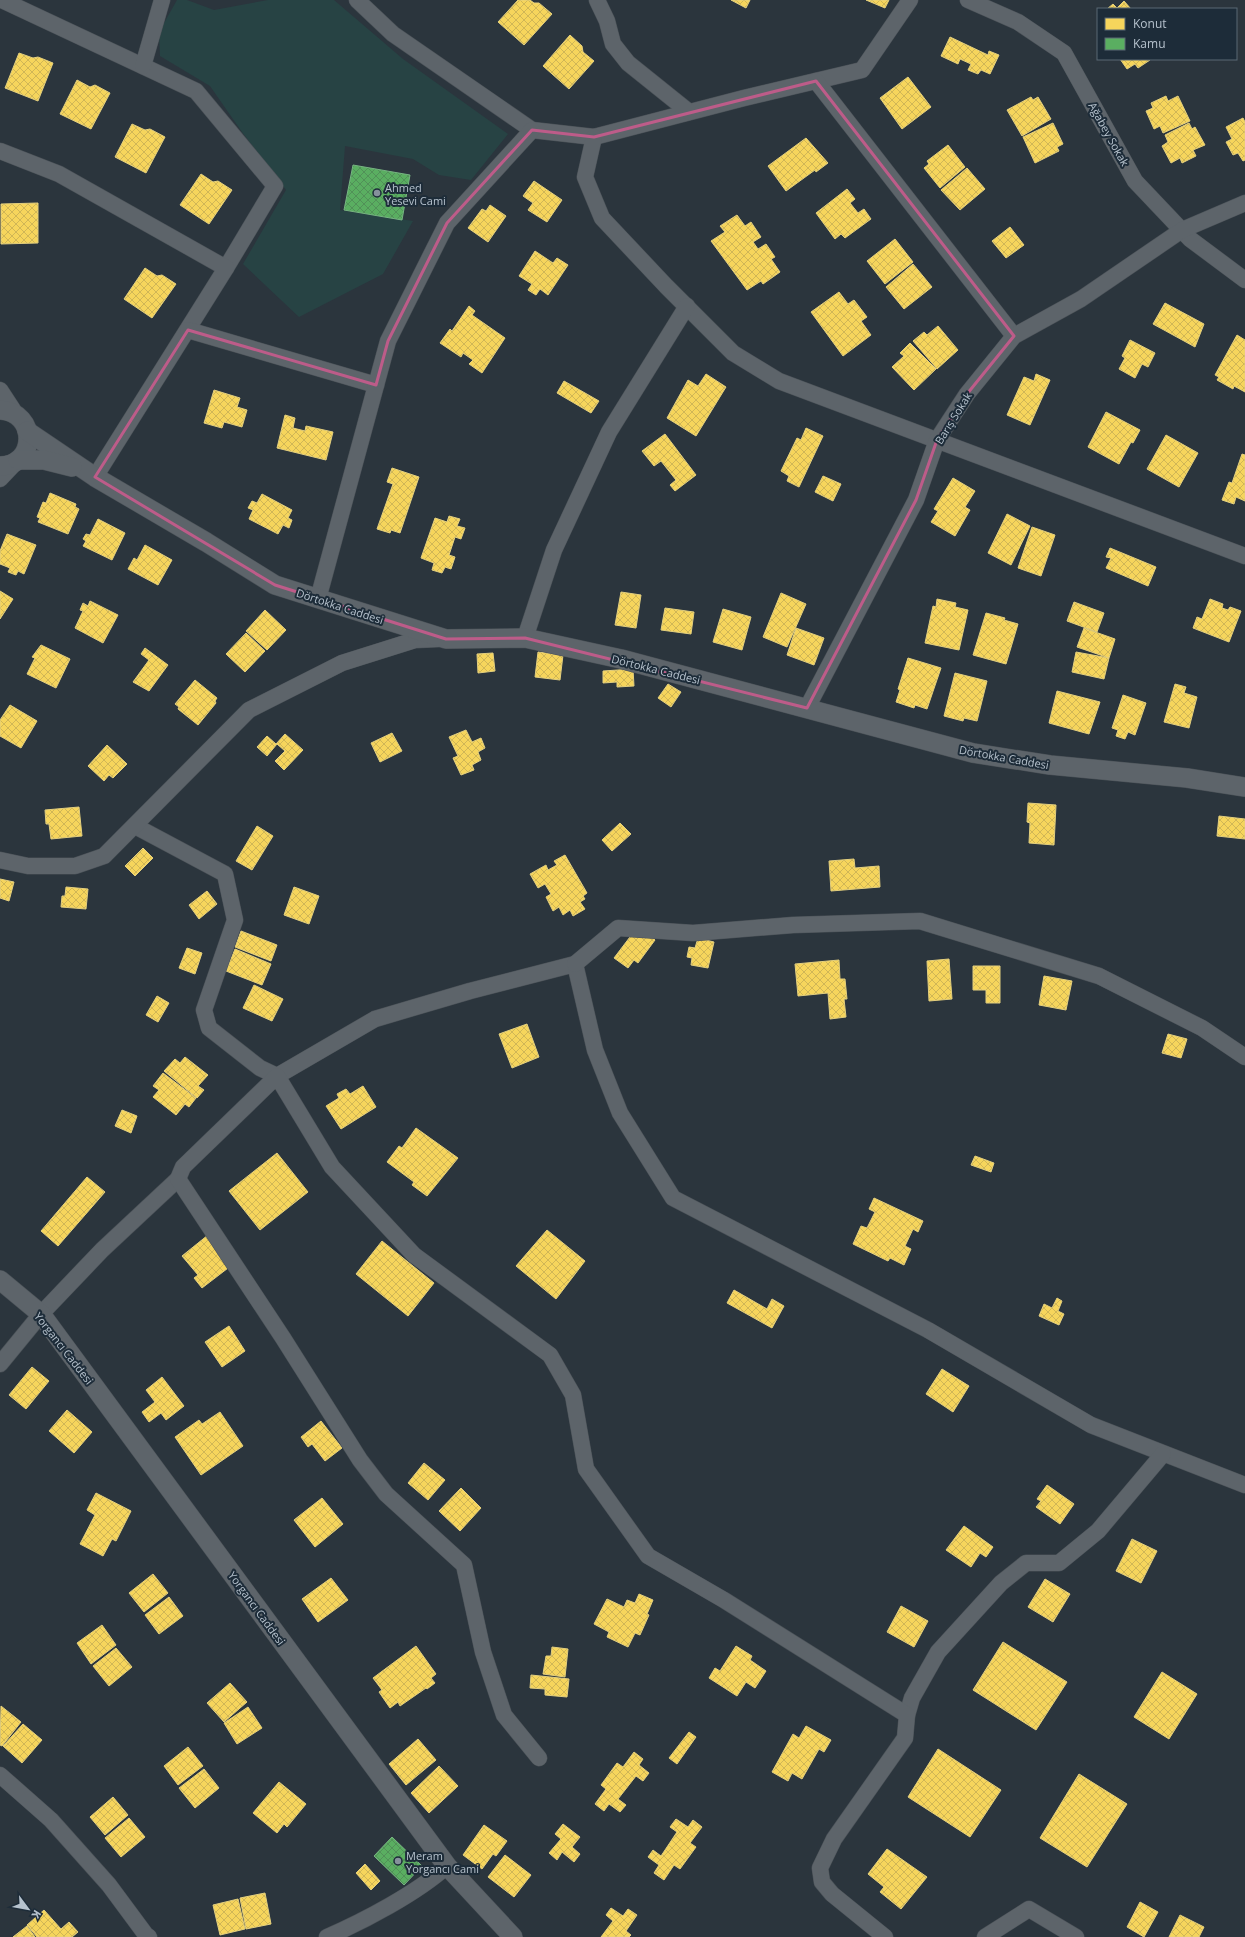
<svg xmlns="http://www.w3.org/2000/svg" width="1245" height="1937" font-family="'Open Sans',sans-serif">
	<defs>
		<pattern id="homes-cross-hatch" width="8" height="8" patternUnits="userSpaceOnUse"><rect width="8" height="8" fill="#f6d55c"/><path d="M0 0l8 8M0 8l8-8" fill="none" stroke="#d0b656"/></pattern>
		<pattern id="public-cross-hatch" width="8" height="8" patternUnits="userSpaceOnUse"><rect width="8" height="8" fill="#5aae61"/><path d="M0 0l8 8M0 8l8-8" fill="none" stroke="#519158"/></pattern>
	</defs>
	<rect width="100%" height="100%" fill="#2b353d"/>
	<path fill="#274344" d="M177 0H187L214 10 268 0H334L403 59 508 134 471 180 439 175 413 159 345 146 340 210 413 221 383 274 299 317 243 264 286 190 242 132 210 86 160 56 159 32Z"/>
	<g fill="url(#homes-cross-hatch)" stroke="#e3cf7e">
		<path d="M518 0H530L534 3H539L552 14 524 45 498 22Z"/>
		<path d="M731 0H750L746 8Z"/>
		<path d="M866 0H889L885 8Z"/>
		<path d="M1124 1 1131 9H1107L1113 4 1117 8Z"/>
		<path d="M570 35 582 46 583 52 594 61 569 89 543 66Z"/>
		<path d="M950 37 988 55 989 51 999 55 990 74 981 70 978 74 968 70 971 64 960 59 958 64 941 56Z"/>
		<path d="M19 53 33 58 38 57 53 63 38 101 5 88Z"/>
		<path d="M1120 59H1149L1150 60 1138 68 1135 64 1127 69Z"/>
		<path d="M908 77 931 107 902 129 880 98Z"/>
		<path d="M77 80 90 87 95 85 110 93 91 129 60 114Z"/>
		<path d="M1166 96 1168 101 1178 96 1190 121 1163 133 1160 126 1154 129 1146 111 1153 108 1151 103Z"/>
		<path d="M1031 97 1033 100 1038 97 1051 119 1022 136 1007 110Z"/>
		<path d="M1243 118 1245 122V160L1243 161 1238 153 1233 155 1226 142 1232 139 1226 127Z"/>
		<path d="M1053 123 1063 144 1057 147 1059 151 1035 163 1023 137Z"/>
		<path d="M1189 123 1192 129 1195 127 1205 145 1193 150 1196 156 1182 163 1180 158 1171 163 1162 146 1168 142 1165 135Z"/>
		<path d="M132 124 145 130 150 129 165 137 146 173 115 157Z"/>
		<path d="M806 138 828 163 816 172 815 170 786 191 768 166Z"/>
		<path d="M948 145 965 167 940 188 924 168 929 164 927 161Z"/>
		<path d="M967 168 985 189 960 210 941 190Z"/>
		<path d="M201 174 213 182 218 181 232 190 209 224 180 205Z"/>
		<path d="M534 181 562 200 547 222 528 210 533 203 523 196Z"/>
		<path d="M847 189 855 199 850 203 858 213 864 209 871 219 845 238 841 234 835 239 816 213Z"/>
		<path d="M38 203V243L1 244V204Z"/>
		<path d="M490 205 506 216 488 242 468 228 482 209 486 211Z"/>
		<path d="M737 215 745 226 751 222 761 237 753 242 758 249 766 244 775 257 771 259 780 272 763 284 761 281 747 290 711 241 725 232 720 226Z"/>
		<path d="M1010 227 1024 245 1006 258 992 241Z"/>
		<path d="M895 239 913 262 885 284 867 261Z"/>
		<path d="M535 251 553 263 557 258 568 265 548 295 540 289 536 295 528 290 532 284 519 276Z"/>
		<path d="M913 264 932 287 904 309 886 287Z"/>
		<path d="M145 268 157 276 162 275 176 284 152 318 124 299Z"/>
		<path d="M839 292 848 304 854 300 867 317 861 321 871 335 843 356 811 312Z"/>
		<path d="M1165 303 1204 324 1195 347 1153 324Z"/>
		<path d="M469 306 475 311 472 315 505 338 482 373 469 364 473 360 463 353 461 357 440 343 450 329 452 331Z"/>
		<path d="M938 326 958 350 937 369 913 341 924 332 927 335Z"/>
		<path d="M1237 335 1245 340V392L1234 386 1233 389 1217 380 1219 377 1215 375Z"/>
		<path d="M1130 340 1155 353 1148 367 1142 364 1135 378 1119 369 1125 358 1122 356Z"/>
		<path d="M910 343 936 369 914 390 892 367 904 356 900 353Z"/>
		<path d="M706 374 726 387 696 436 667 418 688 380 698 386Z"/>
		<path d="M1036 374 1050 380 1030 425 1007 415 1024 377 1034 381Z"/>
		<path d="M564 381 599 401 591 413 557 393Z"/>
		<path d="M214 390 240 398 237 407 247 410 242 427 224 422 222 428 204 423Z"/>
		<path d="M1106 412 1140 430 1133 443 1131 442 1119 464 1088 447Z"/>
		<path d="M285 415 295 418 293 428 305 431 306 426 333 432 326 460 277 448Z"/>
		<path d="M806 428 823 436 799 487 787 481 789 476 781 471 797 438 801 440Z"/>
		<path d="M665 434 696 475 675 491 670 485 676 480 661 461 654 466 642 451Z"/>
		<path d="M1166 435 1198 453 1179 487 1147 469Z"/>
		<path d="M1242 454 1245 455V501L1236 497 1234 504 1222 500 1229 482 1232 483Z"/>
		<path d="M392 468 419 477 400 533 391 530 390 533 377 529 393 484 387 482Z"/>
		<path d="M823 476 841 484 833 501 815 492Z"/>
		<path d="M953 478 975 491 965 507 970 510 955 536 931 522 938 511 934 509Z"/>
		<path d="M50 493 76 504 75 507 79 509 68 534 38 522 40 518 37 517 43 502 46 503Z"/>
		<path d="M262 494 292 510 288 518 292 520 289 528 283 525 278 534 249 519 253 510 248 508 252 501 257 503Z"/>
		<path d="M1007 514 1030 526 1011 565 988 553Z"/>
		<path d="M449 516 460 519 457 526 465 528 461 539 455 537 449 555 455 557 451 569 445 567 442 573 432 570 434 563 421 558 435 518 447 522Z"/>
		<path d="M98 519 125 533 112 560 83 546 86 541 83 539 86 534 90 535Z"/>
		<path d="M1032 527 1055 535 1041 576 1018 568Z"/>
		<path d="M7 534 36 545 24 574 18 571 16 575 8 572 10 568 0 564V551Z"/>
		<path d="M145 545 172 560 158 585 128 569 134 558 137 560Z"/>
		<path d="M1110 548 1156 567 1148 586 1106 568 1111 558 1106 557Z"/>
		<path d="M0 591 13 599 0 619Z"/>
		<path d="M621 592 641 595 636 628 615 625Z"/>
		<path d="M781 593 806 604 787 647 763 637Z"/>
		<path d="M937 599 956 603 955 607 968 610 959 650 925 643 933 606 936 607Z"/>
		<path d="M1210 599 1223 604 1222 608 1228 610 1230 607 1241 611 1229 642 1193 628 1197 617 1202 619Z"/>
		<path d="M90 601 118 615 103 643 75 628 83 611 80 610 83 603 88 606Z"/>
		<path d="M1074 602 1104 613 1097 632 1067 621Z"/>
		<path d="M665 608 694 612 691 634 661 630Z"/>
		<path d="M723 609 751 617 742 650 713 642Z"/>
		<path d="M265 610 286 630 267 650 246 631Z"/>
		<path d="M986 613 1005 618 1004 620 1018 624 1006 664 973 655Z"/>
		<path d="M796 628 824 638 814 665 787 655Z"/>
		<path d="M1084 628 1115 639 1109 658 1077 647Z"/>
		<path d="M246 633 265 651 245 672 226 654Z"/>
		<path d="M41 645 70 659 56 688 27 674 35 658 32 657Z"/>
		<path d="M145 648 168 665 149 691 133 682 149 660 141 654Z"/>
		<path d="M538 652 563 655 560 680 535 677Z"/>
		<path d="M1076 652 1109 658 1104 679 1072 672Z"/>
		<path d="M493 653 495 671 478 673 477 654Z"/>
		<path d="M908 658 941 668 927 709 915 705 914 708 896 702 900 690 898 689Z"/>
		<path d="M633 669 634 686 617 687V682L603 683V671Z"/>
		<path d="M955 673 987 681 977 721 964 718 963 721 944 716Z"/>
		<path d="M195 680 217 698 215 701 216 703 198 725 178 709 179 707 175 704Z"/>
		<path d="M668 684 681 692 671 707 658 698Z"/>
		<path d="M1175 684 1186 687 1184 693 1197 697 1189 728 1164 722Z"/>
		<path d="M1057 691 1100 702 1089 734 1049 723Z"/>
		<path d="M1123 695 1146 703 1135 735 1128 732 1125 739 1116 736 1118 730 1112 728Z"/>
		<path d="M10 705 37 721 21 748 0 736V720Z"/>
		<path d="M466 730 472 742 481 738 485 748 478 752 481 760 472 765 474 770 461 775 453 758 458 756 449 737Z"/>
		<path d="M392 733 402 751 380 762 371 743Z"/>
		<path d="M285 734 303 750 284 770 275 761 285 751 277 744 267 756 257 747 267 736 276 744Z"/>
		<path d="M107 745 127 764 113 778 109 775 104 781 88 766Z"/>
		<path d="M1028 803 1056 805 1054 845 1029 843 1030 823 1027 822Z"/>
		<path d="M79 807 82 836 51 839 49 824H46L45 810Z"/>
		<path d="M1219 816 1245 819V839L1217 836Z"/>
		<path d="M620 823 631 834 612 851 602 840Z"/>
		<path d="M257 826 273 836 252 870 236 861Z"/>
		<path d="M143 848 153 858 135 876 125 866Z"/>
		<path d="M565 855 587 893 583 896 585 899 580 902 585 909 573 916 570 910 563 915 559 907 553 911 546 897 551 894 545 884 538 888 530 874 546 865 548 870 557 865 554 861Z"/>
		<path d="M854 859 855 868 879 866 880 887 831 891 829 861Z"/>
		<path d="M0 879 14 882 9 901 0 898Z"/>
		<path d="M66 887 88 889 86 909 61 907 62 896H65Z"/>
		<path d="M294 887 319 896 309 924 284 915Z"/>
		<path d="M207 891 217 904 199 919 189 905Z"/>
		<path d="M241 931 277 945 271 961 235 947Z"/>
		<path d="M633 933 640 934 646 938 649 935 655 940 638 963 634 960 628 968 614 958Z"/>
		<path d="M698 938 714 942 708 968 691 965 692 958 687 957 689 947 695 948Z"/>
		<path d="M187 948 202 953 195 974 179 968Z"/>
		<path d="M235 949 271 964 262 985 226 971Z"/>
		<path d="M949 959 952 999 929 1001 927 961Z"/>
		<path d="M839 960 840 979H845L847 999H844L846 1017 830 1019 828 993 798 996 795 964Z"/>
		<path d="M973 966H1000V1003H986V990H973Z"/>
		<path d="M1044 976 1072 981 1066 1010 1039 1005Z"/>
		<path d="M254 985 283 999 272 1021 243 1008Z"/>
		<path d="M157 996 169 1003 158 1022 146 1015Z"/>
		<path d="M527 1024 539 1057 512 1068 499 1034Z"/>
		<path d="M1168 1034 1187 1039 1181 1058 1162 1053Z"/>
		<path d="M185 1057 208 1075 198 1086 204 1090 197 1098 164 1071 175 1059 180 1063Z"/>
		<path d="M163 1073 196 1098 189 1107 185 1104 176 1115 153 1097 159 1090 153 1086Z"/>
		<path d="M363 1086 376 1107 341 1129 326 1106 339 1098 337 1094 346 1089 350 1094Z"/>
		<path d="M122 1110 137 1116 131 1133 115 1126Z"/>
		<path d="M416 1128 458 1158 427 1196 412 1185 414 1182 387 1162 399 1146 402 1148Z"/>
		<path d="M277 1153 308 1192 260 1230 229 1191Z"/>
		<path d="M975 1156 994 1163 991 1172 971 1165Z"/>
		<path d="M87 1177 105 1192 58 1246 41 1231Z"/>
		<path d="M874 1198 923 1221 918 1232 913 1229 905 1246 911 1249 904 1265 890 1258 888 1261 853 1244 861 1226 867 1228 875 1212 869 1209Z"/>
		<path d="M547 1230 585 1261 556 1299 516 1266Z"/>
		<path d="M208 1235 232 1265 202 1288 194 1278 198 1275 182 1256Z"/>
		<path d="M382 1241 434 1283 408 1316 356 1274Z"/>
		<path d="M734 1290 767 1309 772 1299 784 1306 772 1328 727 1303Z"/>
		<path d="M1057 1298 1062 1301 1058 1311 1064 1314 1059 1325 1039 1316 1044 1304 1052 1308Z"/>
		<path d="M229 1326 245 1351 222 1367 205 1342Z"/>
		<path d="M32 1367 49 1381 26 1409 9 1395Z"/>
		<path d="M942 1369 969 1386 953 1412 926 1394Z"/>
		<path d="M162 1377 184 1406 166 1420 161 1413 149 1422 142 1412 155 1402 146 1390Z"/>
		<path d="M67 1410 92 1432 74 1453 49 1431Z"/>
		<path d="M220 1412 243 1446 201 1475 175 1437 199 1420 202 1424Z"/>
		<path d="M321 1421 342 1448 325 1461 312 1444 308 1447 301 1437Z"/>
		<path d="M424 1463 445 1480 428 1500 408 1483Z"/>
		<path d="M1047 1485 1074 1504 1060 1524 1036 1507 1041 1501 1037 1499Z"/>
		<path d="M461 1488 481 1508 460 1531 439 1511Z"/>
		<path d="M96 1493 131 1511 116 1541 112 1539 103 1556 80 1544 95 1515 87 1510Z"/>
		<path d="M322 1498 343 1524 315 1547 294 1520Z"/>
		<path d="M964 1526 993 1547 986 1557 980 1553 971 1567 946 1550Z"/>
		<path d="M1132 1539 1157 1551 1141 1583 1116 1571Z"/>
		<path d="M153 1574 168 1593 144 1612 129 1593Z"/>
		<path d="M331 1578 348 1600 318 1622 302 1599Z"/>
		<path d="M1045 1579 1070 1594 1053 1622 1028 1607Z"/>
		<path d="M639 1594 653 1600 647 1614 649 1615 640 1635 635 1633 628 1647 607 1637 609 1632 594 1624 607 1599 624 1607 627 1600 635 1603Z"/>
		<path d="M169 1597 183 1616 159 1634 145 1615Z"/>
		<path d="M901 1606 928 1621 914 1647 887 1632Z"/>
		<path d="M102 1625 116 1645 91 1664 77 1643Z"/>
		<path d="M1003 1642 1067 1682 1036 1730 973 1690Z"/>
		<path d="M416 1646 436 1674 431 1678 435 1683 427 1689 426 1688 400 1706 398 1702 390 1708 379 1692 382 1690 373 1678Z"/>
		<path d="M736 1646 752 1656 750 1660 766 1671 755 1688 746 1682 737 1696 709 1678 715 1668 720 1671Z"/>
		<path d="M552 1647 568 1649 565 1677 543 1674 546 1656H551Z"/>
		<path d="M116 1648 132 1667 109 1686 93 1666Z"/>
		<path d="M1162 1672 1197 1694 1169 1739 1134 1717Z"/>
		<path d="M531 1675 569 1679 567 1697 545 1695V1689L530 1688Z"/>
		<path d="M230 1683 247 1702 224 1722 207 1703Z"/>
		<path d="M1 1706 21 1722 2 1746 0 1745Z"/>
		<path d="M248 1707 262 1728 237 1744 224 1723Z"/>
		<path d="M23 1724 42 1740 22 1763 3 1746Z"/>
		<path d="M806 1726 831 1740 824 1752 819 1749 802 1779 792 1773 788 1781 772 1772 793 1734 799 1738Z"/>
		<path d="M689 1732 696 1737 677 1764 669 1758Z"/>
		<path d="M418 1739 436 1760 406 1785 389 1764Z"/>
		<path d="M188 1747 203 1766 178 1785 164 1766Z"/>
		<path d="M938 1749 1001 1790 970 1837 908 1797Z"/>
		<path d="M634 1752 643 1759 639 1765 649 1773 643 1781 636 1776 618 1799 626 1805 620 1812 609 1804 604 1811 595 1804 606 1789 601 1785 617 1763 623 1767Z"/>
		<path d="M439 1766 458 1786 429 1813 411 1793Z"/>
		<path d="M204 1769 219 1788 195 1808 179 1788Z"/>
		<path d="M1079 1774 1127 1804 1087 1867 1040 1838Z"/>
		<path d="M279 1782 306 1804 287 1827 284 1824 277 1833 253 1813Z"/>
		<path d="M113 1797 128 1815 105 1835 90 1817Z"/>
		<path d="M129 1818 145 1837 121 1857 105 1838Z"/>
		<path d="M676 1819 688 1827 693 1820 702 1827 690 1843 696 1847 680 1869 674 1865 664 1880 654 1873 659 1865 648 1857 653 1850 661 1856 677 1832 670 1827Z"/>
		<path d="M563 1824 580 1837 572 1847 580 1854 574 1862 562 1852 557 1860 549 1853 561 1839 555 1834Z"/>
		<path d="M484 1825 507 1841 496 1856 493 1854 482 1869 463 1855Z"/>
		<path d="M887 1849 927 1877 901 1909 880 1892 884 1887 868 1874Z"/>
		<path d="M505 1855 531 1875 514 1897 488 1877Z"/>
		<path d="M365 1864 380 1881 371 1890 356 1873Z"/>
		<path d="M265 1893 271 1924 246 1929 240 1898Z"/>
		<path d="M238 1899 245 1929 220 1935 213 1905Z"/>
		<path d="M1140 1902 1158 1912 1144 1937 1127 1927Z"/>
		<path d="M611 1908 623 1916 628 1909 637 1915 626 1931 631 1935 629 1937H601L613 1921 606 1915Z"/>
		<path d="M44 1910 61 1929 69 1922 78 1932 72 1937H37L27 1925Z"/>
		<path d="M1180 1915 1204 1927 1199 1937H1169Z"/>
		<path d="M27 1926 35 1937H13Z"/>
	</g>
	<g fill="url(#public-cross-hatch)" stroke="#76b481">
		<path d="M353 165 410 175 402 220 344 210Z"/>
		<path d="M392 1837 422 1866 404 1885 374 1856Z"/>
	</g>
	<g fill="none" stroke-linecap="round" stroke-linejoin="round">
		<g stroke="#4a5157" stroke-width="17">
			<g id="minor">
				<path d="M2 0 196 91 275 186 226 268"/>
				<path d="M357 0 393 34 532 130 594 137 744 98 862 70 910 0"/>
				<path d="M597 0 607 21 613 44 628 63 689 112"/>
				<path d="M968 0 1018 22 1064 53 1135 181 1190 239 1245 280"/>
				<path d="M143 66 162 0"/>
				<path d="M816 81 1014 336"/>
				<path d="M594 137 585 177 602 218 666 286 733 353 779 381 1245 556"/>
				<path d="M0 151 59 174 226 268 95 477"/>
				<path d="M188 330 376 385"/>
				<path d="M0 390 17 416"/>
				<path d="M0 479 18 460"/>
				<path d="M318 599 388 341 447 223 532 130"/>
				<path d="M525 638 554 550 609 432 687 306"/>
				<path d="M807 708 916 500 937 440 967 394 1014 336 1081 299 1182 230 1245 203"/>
				<path d="M135 826 225 874 235 920 204 1010 209 1028 260 1068 277 1076 375 1019 470 991 575 964 595 1050 620 1113 673 1198 928 1330 1091 1425 1245 1485"/>
				<path d="M0 860 28 866H75L104 856 249 710 342 663 415 640 438 639"/>
				<path d="M575 964 618 928 693 933 793 925 920 921 1099 976 1202 1028 1245 1057"/>
				<path d="M0 1364 41 1314 102 1250 178 1179"/>
				<path d="M907 1715 912 1698 938 1652 1001 1583 1026 1563H1059L1098 1531 1163 1454"/>
				<path d="M539 1758 504 1715 483 1652 464 1565 386 1494 360 1460 283 1338 178 1179 183 1167 277 1076 332 1167 414 1255 550 1355 573 1395 586 1469 648 1556 724 1600 907 1715 905 1738 834 1839 820 1868 822 1882 832 1894 885 1937"/>
				<path d="M0 1775 51 1820 109 1885 146 1935 149 1937"/>
				<path d="M327 1937C364 1921 417 1893 447 1866"/>
				<path d="M985 1937 1029 1909 1076 1937"/>
			</g>
		</g>
		<g stroke="#4a5157" stroke-width="20">
			<g id="tertiary">
				<path d="M0 410C38 412 37 466 0 466"/>
				<path d="M27 431 95 477 206 542 275 585 446 639 525 638 621 659 973 753 1050 765 1187 778 1245 787"/>
				<path d="M18 460H44L72 467"/>
				<path d="M0 1280 41 1314 447 1866 513 1937"/>
			</g>
		</g>
		<use href="#minor" stroke="#5d646a" stroke-width="16"/>
		<use href="#tertiary" stroke="#5d646a" stroke-width="19"/>
	</g>
	<path fill="none" stroke="#bd5c89" stroke-width="3" stroke-linejoin="round" d="M816 81 1014 336 967 394 937 440 916 500 807 708 525 638 446 639 275 585 95 477 188 330 376 385 388 341 447 223 532 130 594 137Z"/>
	<g fill="#85919b" stroke="#1d2c39" stroke-width="1.5">
		<circle cx="377" cy="193" r="4"/>
		<circle cx="398" cy="1861" r="4"/>
	</g>
	<g text-anchor="middle" dominant-baseline="central" stroke-width="4" stroke-linejoin="round" paint-order="stroke">
		<g font-size="11" fill="#b6c2cd" stroke="#1d2c39">
			<text transform="translate(1109 134) rotate(61)">Ağabey Sokak</text>
			<text transform="translate(953 418) rotate(-58)">Barış Sokak</text>
			<text transform="translate(340 606) rotate(18)">Dörtokka Caddesi</text>
			<text transform="translate(656 669) rotate(14)">Dörtokka Caddesi</text>
			<text transform="translate(1004 757) rotate(10)">Dörtokka Caddesi</text>
			<text transform="translate(64 1348) rotate(52)">Yorgancı Caddesi</text>
			<text transform="translate(257 1608) rotate(54)">Yorgancı Caddesi</text>
		</g>
		<g font-size="11" fill="#b6c2cd" stroke="#1d2c39" text-anchor="start">
			<text x="385" y="187">Ahmed<tspan x="385" dy="13">Yesevi Cami</tspan></text>
			<text x="406" y="1855">Meram<tspan x="406" dy="13">Yorgancı Cami</tspan></text>
		</g>
	</g>
	<rect x="1097" y="8" width="140" height="52" fill="#1d2c39" stroke="#5a6874"/>
	<rect x="1105" y="18" width="20" height="12" fill="#f6d55c" stroke="#5a6874"/>
	<text x="1133" y="28" font-size="12" fill="#b6c2cd">Konut</text>
	<rect x="1105" y="38" width="20" height="12" fill="#5aae61" stroke="#5a6874"/>
	<text x="1133" y="48" font-size="12" fill="#b6c2cd">Kamu</text>
	<g transform="translate(28 1909) rotate(122)" stroke="#1d2c39" stroke-width="3" paint-order="stroke">
	<path d="M0-3L7 15L0 10L-7 15Z" fill="#b6c2cd"/>
	<text y="-6" font-size="11" font-weight="bold" text-anchor="middle" fill="#b6c2cd">K</text>
	</g>
</svg>
